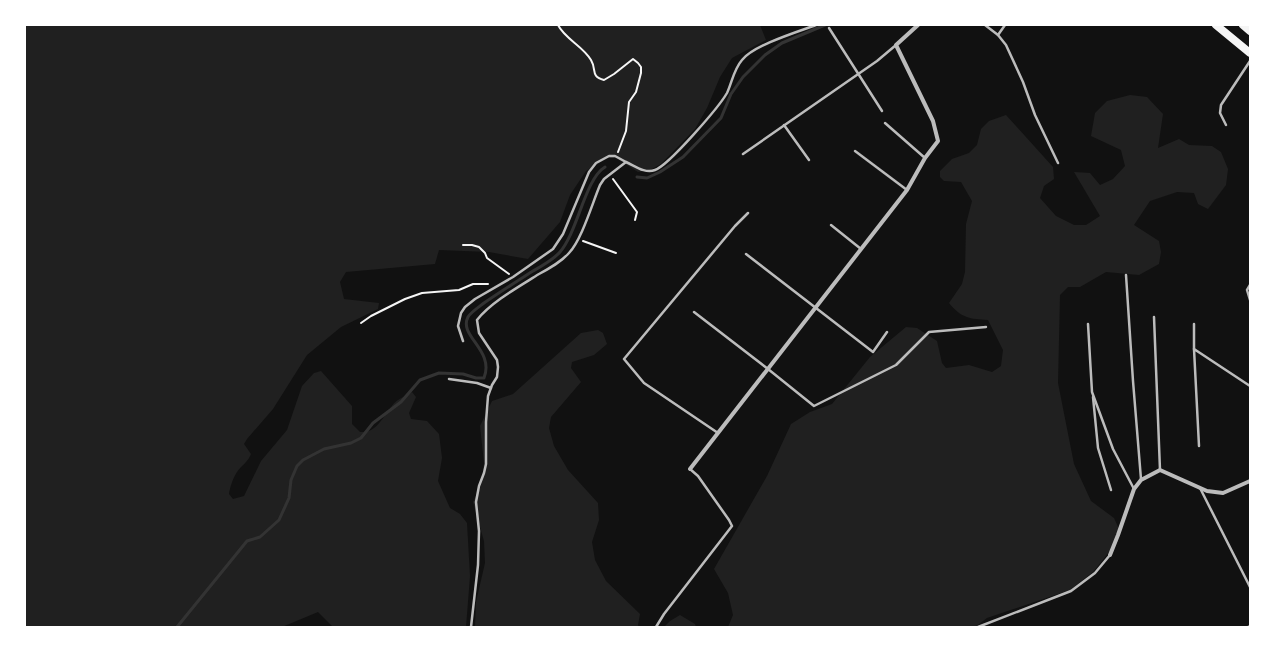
<svg xmlns="http://www.w3.org/2000/svg" width="1275" height="652" font-family="Jost,sans-serif">
	<rect width="100%" height="100%" fill="#111"/>
	<g fill="#202020">
		<path d="M25 25H760L766 40 732 58 720 77 707 108 695 129 661 164 650 170 638 172 616 158H608L586 171 570 195 560 222 528 259 489 252 439 250 435 264 346 272 340 282 344 299 379 303 378 309 341 327 307 355 273 409 247 439 244 444 251 454C248 462 242 465 237 472 233 478 230 487 229 494L233 499 244 496 261 461 287 430 302 386 314 373 321 371 352 406V424L360 432C380 434 385 409 398 400 402 397 408 395 412 392L416 397 409 413 411 419 427 421 439 434 442 458 438 481 450 508 460 514 467 523 470 576 466 627H333L318 612 282 627H25Z"/>
		<path d="M1130 95 1147 97 1163 114 1158 148 1179 139 1189 145 1212 146 1221 152 1228 169 1226 185 1208 209 1198 204 1194 193 1177 192 1150 201 1134 225 1159 241 1161 252 1159 264 1139 275 1106 272 1080 287H1068L1060 295 1058 383 1074 464 1091 501 1114 518 1119 529 1118 541 1093 572 1070 590 987 618 975 627H728L733 615 728 593 714 569 767 476 791 424 810 412 832 404 870 357 906 327 917 328 937 341 942 363 946 368 969 365 992 372 1001 366 1003 350 988 320C970 319 961 318 949 303L962 284 965 272 966 224 972 201 961 182 944 181 940 177V171L952 159 969 153 977 145 981 129 989 121 1006 115 1053 167 1054 179 1044 186 1040 198 1056 216 1074 225H1086L1100 216 1074 172 1090 173 1100 185 1113 179 1125 166 1121 150 1091 136 1095 113 1107 101Z"/>
		<path d="M598 330 603 333 607 344 594 355 572 362 571 368 581 382 551 417 549 428 554 446 568 470 598 503 599 520 592 542 595 560 606 581 640 614 638 625 639 627H475L476 602 485 563 484 541 473 502 481 486 484 463 480 426 492 401 513 394 581 333Z"/>
		<path d="M680 615 695 624 696 627H664L670 621Z"/>
	</g>
	<g fill="none" stroke-linecap="round" stroke-linejoin="round">
		<g stroke="#333" stroke-width="3">
			<path d="M637 177 647 178 660 172 683 157 721 118 731 94 743 77 765 55 782 43 825 25"/>
			<path d="M177 627 247 541 260 537 279 520 289 498 291 480 297 466 303 460 324 449 351 443 361 438 373 423 401 402 420 380 439 373 463 374 476 378H484C495 350 458 336 468 317 471 312 479 307 484 303 500 292 516 282 533 271 542 266 553 260 560 252 578 231 585 179 605 167"/>
		</g>
		<g stroke="#f5f5f5" stroke-width="2">
			<path d="M558 25C565 39 583 46 591 60 597 70 590 76 604 80L614 74 633 59 638 63 641 67V73L636 92 629 102 626 131 618 152"/>
			<path d="M613 179 637 212 635 220"/>
			<path d="M583 241 616 253"/>
			<path d="M463 245H472L479 247 485 253 487 258 509 274"/>
			<path d="M361 323 371 316 405 299 422 293 459 290 473 284H488"/>
		</g>
		<g stroke="#bcbcbc" stroke-width="2.5">
			<path d="M985 25 998 35 1006 45 1023 82 1035 115 1058 163"/>
			<path d="M829 28 882 111"/>
			<path d="M998 35 1005 25"/>
			<path d="M885 123 925 158"/>
			<path d="M784 125 809 160"/>
			<path d="M1226 125 1220 113 1221 105 1250 61"/>
			<path d="M855 151 907 190"/>
			<path d="M743 154 877 61 896 45"/>
			<path d="M831 225 861 249"/>
			<path d="M746 254 873 352 887 332"/>
			<path d="M1126 275 1133 381 1141 479"/>
			<path d="M1250 285 1247 290 1250 300"/>
			<path d="M694 312 768 369 814 406 896 365 929 332 986 327"/>
			<path d="M1154 317 1160 470"/>
			<path d="M1088 324 1092 392 1113 449 1134 489"/>
			<path d="M1194 324V349"/>
			<path d="M463 341 458 326 461 313 465 307 475 299 513 277 553 249 563 234 589 172 596 163 609 156H615L626 162"/>
			<path d="M449 379 477 383 491 388"/>
			<path d="M1093 397 1098 448 1111 490"/>
			<path d="M718 433 644 383 624 359 735 226 748 213"/>
			<path d="M1199 446 1194 349 1250 386"/>
			<path d="M1200 488 1250 587"/>
			<path d="M471 627 478 565 479 531 476 502 479 486 484 473 486 464V422L488 396 492 385 497 377 498 367 497 360 479 333 477 320C491 302 520 286 539 274 550 268 561 262 569 253 582 239 592 204 600 185L604 179 626 162C635 166 645 174 655 170 669 165 719 107 727 93 732 82 734 69 742 60 754 45 797 32 816 25"/>
			<path d="M656 627 664 614 732 526 729 520 698 476 690 469"/>
			<path d="M978 627 1071 591 1095 573 1110 555"/>
			<path d="M1248 627 1250 626"/>
		</g>
		<g stroke="#bcbcbc" stroke-width="4">
			<path d="M690 469 907 190 925 158 938 141 933 121 896 45 918 25"/>
			<path d="M1110 555 1118 535 1134 489 1141 480 1160 470 1207 491 1223 493 1250 481"/>
		</g>
		<g stroke="#f5f5f5" stroke-width="8">
			<path d="M1216 25 1250 53"/>
			<path d="M1243 25 1250 31"/>
		</g>
	</g>
	<rect width="1275" height="652" fill="none" stroke="#ffffff" stroke-width="52"/>
</svg>
